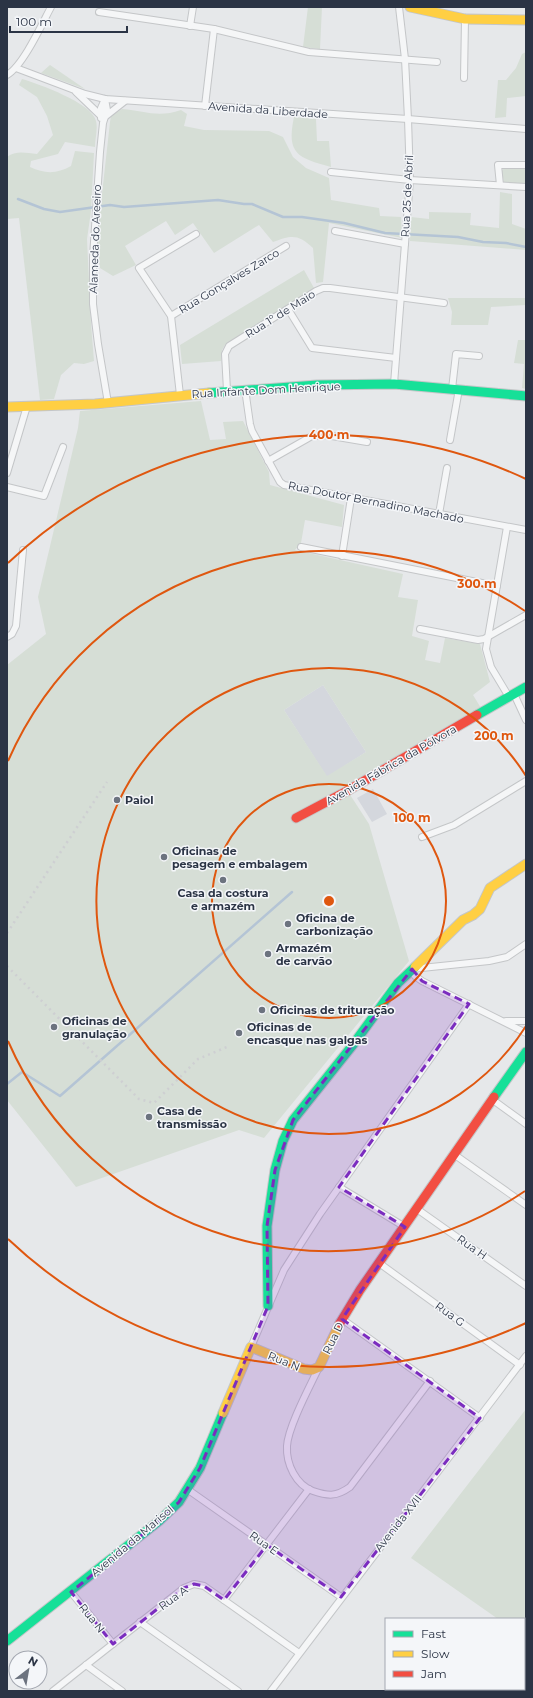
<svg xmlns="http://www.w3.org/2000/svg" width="533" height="1698" font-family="Montserrat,sans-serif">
	<rect width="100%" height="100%" fill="#e6e8ea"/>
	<g fill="#d4d7dd">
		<path d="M323 685 366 752 327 777 284 710Z"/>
		<path d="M373 789 387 814 372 822 357 798Z"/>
	</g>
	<g fill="#d6ded6" fill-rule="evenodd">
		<path d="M308 7H322L320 49 303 47Z"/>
		<path d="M526 52V96L507 98 506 117 495 118 498 80H506L516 68 522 54Z"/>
		<path d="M50 65 85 89 41 73Z"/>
		<path d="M22 79C39 84 92 103 96 121 98 129 95 139 95 147L65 142 58 154 31 161 30 167C45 174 57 174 71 166L75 151 94 153 91 211 87 239 91 324 94 361 84 364 74 363 61 375 54 399 40 400 19 218 7 219V157C16 150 26 153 37 154L53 135 47 116 37 97 19 85Z"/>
		<path d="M122 109C145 111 158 118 181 110L187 114 184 126 204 130 269 131 283 137 293 157 306 168 329 178 331 200 379 208 380 216 401 217 402 238 329 223 323 282 316 283 313 248C298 234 292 235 273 242L259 225 214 253 193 223 175 235 166 221 125 246 136 265 113 276 100 268 97 239 110 122 111 116Z"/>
		<path d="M294 117 316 119 317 141H329L331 167C298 158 286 154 294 117Z"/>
		<path d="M504 168 526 169V185L504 183 502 171Z"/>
		<path d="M500 192 512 194V224L526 229V250L410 241 411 217 429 219V212L471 213 470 225 499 228Z"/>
		<path d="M304 270 314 288 225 345 222 350 221 361 182 364 180 345Z"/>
		<path d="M448 298H526V305L491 307 488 325H451L452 312Z"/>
		<path d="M518 340H526V389L522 388 524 364 514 363Z"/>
		<path d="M201 401 210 440 226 439 223 422 243 421 269 472 270 485 344 505 342 527 305 520 301 543 295 550 403 574 398 597 418 600 412 636 429 641 425 660 440 663 445 638 480 644 490 682 473 695 481 708 345 787 369 824 409 961 264 1138 239 1130 76 1187 7 1100V665L46 634 38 597 78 428 80 411ZM323 685 366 752 327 776 284 710Z"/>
		<path d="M526 1409V1639L524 1637V1619H498L411 1558Z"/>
	</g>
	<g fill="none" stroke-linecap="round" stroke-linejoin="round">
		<g stroke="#b4c4d5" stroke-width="2.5">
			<path d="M18 199 44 209 60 212 110 205 124 207 218 200 244 204H252L283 217H302L344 223 385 233 458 237 483 242 506 243 526 247"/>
			<path d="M7 1084 22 1072 60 1096 292 892"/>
		</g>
		<g stroke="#c4c6c8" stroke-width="8">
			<g id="street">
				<path d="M99 12 214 29 309 52 437 62"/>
				<path d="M190 26 193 7"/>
				<path d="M16 68 85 94 105 99 408 119 526 129"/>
				<path d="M7 75C23 66 42 24 51 7"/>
				<path d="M464 78 465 19"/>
				<path d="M76 92 100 115"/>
				<path d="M105 99 107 110 103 123 100 152 93 257V304L98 344 108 403"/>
				<path d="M205 106 214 29"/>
				<path d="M106 116 125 101"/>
				<path d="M101 118V108L105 99"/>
				<path d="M331 172 410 180 526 187"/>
				<path d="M500 185 498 165H526"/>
				<path d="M335 231 405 244"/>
				<path d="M288 309 312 348 396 358"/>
				<path d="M171 316 286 246"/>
				<path d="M394 384 410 180 408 119 405 59 399 7"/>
				<path d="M245 389 250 424 252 431 280 482 284 485 526 530"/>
				<path d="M452 389 456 354 479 356"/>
				<path d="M227 390 225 354 229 346 316 291 323 288H330L444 303"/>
				<path d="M180 395 171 316 139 268 196 234"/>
				<path d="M450 440 459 389"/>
				<path d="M268 461 312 436 326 435 367 442"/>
				<path d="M7 473 27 406"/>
				<path d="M7 487 44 496 63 447"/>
				<path d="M439 514 447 468"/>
				<path d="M507 527 486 649 491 667 509 697"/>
				<path d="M301 547 497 586"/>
				<path d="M342 556 351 498"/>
				<path d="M420 629 478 640 484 639 526 615"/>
				<path d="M7 637 12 634 16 626 23 550"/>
				<path d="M514 694 526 720"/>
				<path d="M422 837 454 825 526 781"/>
				<path d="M526 944 507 957 489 961 412 969 415 976 422 981 526 1033"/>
				<path d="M506 1021H526"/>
				<path d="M493 1100 526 1124"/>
				<path d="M455 1155 526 1205"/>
				<path d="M339 1187 405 1227"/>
				<path d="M417 1209 526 1286"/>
				<path d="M379 1263 520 1365"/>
				<path d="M342 1319 480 1418"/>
				<path d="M251 1347 284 1270 320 1214 469 1004"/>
				<path d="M319 1367C310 1386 288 1427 287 1446 286 1464 296 1485 313 1491 328 1496 336 1497 350 1487L430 1381"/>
				<path d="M187 1489 341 1597"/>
				<path d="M71 1592 113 1644"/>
				<path d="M224 1600 309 1489"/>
				<path d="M140 1622 238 1691"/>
				<path d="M86 1665 122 1691"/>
				<path d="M53 1691 184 1588 194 1584 204 1586 299 1653"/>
				<path d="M271 1691 526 1356"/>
			</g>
		</g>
		<g stroke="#c4c6c8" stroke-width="11">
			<g id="fast">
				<path d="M209 393 317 385 394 384 526 396"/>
				<path d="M477 715 526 687"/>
				<path d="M494 1097 526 1052"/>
				<path d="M268 1306 267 1226 275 1170 283 1141 293 1120 352 1046 398 983 415 967"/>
				<path d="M7 1641 159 1521 179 1502 200 1468 223 1413"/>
			</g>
		</g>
		<g stroke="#c4c6c8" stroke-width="11">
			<g id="slow">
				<path d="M410 7 465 19 526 20"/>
				<path d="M7 407 95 404 209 393"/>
				<path d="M415 967 463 920 473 915 480 909 490 888 526 864"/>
				<path d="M223 1413 251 1347 304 1369 312 1370 319 1367 340 1323"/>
			</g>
		</g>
		<g stroke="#c4c6c8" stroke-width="11">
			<g id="jam">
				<path d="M296 818 347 791 477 715"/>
				<path d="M340 1323 360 1290 494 1097"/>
			</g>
		</g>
		<use href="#street" stroke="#f5f6f7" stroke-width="6"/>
		<use href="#fast" stroke="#16e098" stroke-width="9"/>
		<use href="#slow" stroke="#ffcf43" stroke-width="9"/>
		<use href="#jam" stroke="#f24e42" stroke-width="9"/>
		<g stroke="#cecfd2" stroke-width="2.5" stroke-dasharray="2 4" stroke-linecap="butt">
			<path d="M7 933 107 782"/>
			<path d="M7 966 139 1099 154 1103 198 1059 227 1047"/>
		</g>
	</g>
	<path fill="#7b2cbf" fill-opacity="0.2" stroke="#7b2cbf" stroke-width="3" stroke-dasharray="8 5" stroke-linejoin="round" d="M412 969 422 981 469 1004 339 1187 405 1227 342 1319 480 1418 341 1597 267 1545 224 1600 204 1586 194 1584 184 1588 113 1644 71 1592 159 1521 179 1502 200 1468 268 1306 267 1226 275 1170 293 1120Z"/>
	<g fill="none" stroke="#df570f" stroke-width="2">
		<circle cx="329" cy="901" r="117"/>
		<path d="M526 1026A233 233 0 1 1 526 776"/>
		<path d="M525 1191A350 350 0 0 1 8 1041M8 761A350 350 0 0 1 525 611"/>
		<path d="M526 1323A466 466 0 0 1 8 1239M8 563A466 466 0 0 1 526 479"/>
	</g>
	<g fill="#6c737f" stroke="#f4f6f9" stroke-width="1.5">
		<circle cx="117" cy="800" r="4"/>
		<circle cx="164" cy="857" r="4"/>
		<circle cx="223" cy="880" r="4"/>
		<circle cx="288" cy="924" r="4"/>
		<circle cx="268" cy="954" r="4"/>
		<circle cx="262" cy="1010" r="4"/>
		<circle cx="54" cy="1027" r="4"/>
		<circle cx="239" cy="1033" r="4"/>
		<circle cx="149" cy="1117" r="4"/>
	</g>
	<g text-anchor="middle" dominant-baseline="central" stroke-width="3" stroke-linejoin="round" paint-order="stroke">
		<g font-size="11" fill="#2b3445" stroke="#f4f6f9">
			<text transform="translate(268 110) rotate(4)">Avenida da Liberdade</text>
			<text transform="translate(407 196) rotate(-87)">Rua 25 de Abril</text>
			<text transform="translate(95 239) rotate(-88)">Alameda do Areeiro</text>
			<text transform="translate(229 281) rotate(-31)">Rua Gonçalves Zarco</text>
			<text transform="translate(280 314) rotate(-32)">Rua 1º de Maio</text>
			<text transform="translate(266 390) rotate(-3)">Rua Infante Dom Henrique</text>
			<text transform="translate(376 502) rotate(11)">Rua Doutor Bernadino Machado</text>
			<text transform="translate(391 765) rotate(-30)">Avenida Fábrica da Pólvora</text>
			<text transform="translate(472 1247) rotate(35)">Rua H</text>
			<text transform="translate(450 1314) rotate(36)">Rua G</text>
			<text transform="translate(333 1338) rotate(-64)">Rua D</text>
			<text transform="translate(284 1361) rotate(22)">Rua N</text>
			<text transform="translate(398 1523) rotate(-52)">Avenida XVII</text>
			<text transform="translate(132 1541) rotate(-40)">Avenida da Marisol</text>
			<text transform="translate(264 1543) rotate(35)">Rua E</text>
			<text transform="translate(173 1598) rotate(-36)">Rua A</text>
			<text transform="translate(92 1618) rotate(51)">Rua N</text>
		</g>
		<g font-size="11" font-weight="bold" fill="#2b3445" stroke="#f4f6f9" text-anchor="start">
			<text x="125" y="800">Paiol</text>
			<text x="172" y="851">Oficinas de<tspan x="172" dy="13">pesagem e embalagem</tspan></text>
			<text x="223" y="893" text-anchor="middle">Casa da costura<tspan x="223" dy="13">e armazém</tspan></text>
			<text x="296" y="918">Oficina de<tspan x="296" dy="13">carbonização</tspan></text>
			<text x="276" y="948">Armazém<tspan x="276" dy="13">de carvão</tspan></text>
			<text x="270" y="1010">Oficinas de trituração</text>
			<text x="62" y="1021">Oficinas de<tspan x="62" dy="13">granulação</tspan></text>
			<text x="247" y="1027">Oficinas de<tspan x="247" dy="13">encasque nas galgas</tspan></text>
			<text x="157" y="1111">Casa de<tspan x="157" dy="13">transmissão</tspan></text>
		</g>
	</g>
	<circle cx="329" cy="901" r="6" fill="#df570f" stroke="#f4f6f9" stroke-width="2"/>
	<g font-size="12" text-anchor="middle" font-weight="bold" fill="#df570f" stroke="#f4f6f9" stroke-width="3" stroke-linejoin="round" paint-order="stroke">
		<text x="329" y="439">400 m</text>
		<text x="477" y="588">300 m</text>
		<text x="494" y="740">200 m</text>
		<text x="412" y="822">100 m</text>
	</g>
	<rect width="533" height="1698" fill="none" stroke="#2b3445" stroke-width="16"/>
	<rect x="385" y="1618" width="140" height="72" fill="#f4f6f9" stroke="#a4a8b1"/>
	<rect x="393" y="1631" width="20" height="6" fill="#16e098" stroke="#a4a8b1"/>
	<text x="421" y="1638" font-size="12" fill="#2b3445">Fast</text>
	<rect x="393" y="1651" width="20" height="6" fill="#ffcf43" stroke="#a4a8b1"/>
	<text x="421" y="1658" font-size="12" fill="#2b3445">Slow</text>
	<rect x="393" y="1671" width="20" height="6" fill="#f24e42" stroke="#a4a8b1"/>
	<text x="421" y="1678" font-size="12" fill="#2b3445">Jam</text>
	<g transform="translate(28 1670) rotate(31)"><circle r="19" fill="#f4f6f9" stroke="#a4a8b1"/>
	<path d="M0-3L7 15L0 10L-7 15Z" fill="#6c737f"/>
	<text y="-6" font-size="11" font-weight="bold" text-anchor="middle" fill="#2b3445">N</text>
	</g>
	<path d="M10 26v6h117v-6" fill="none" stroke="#2b3445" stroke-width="2"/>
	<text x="16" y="26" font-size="12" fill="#2b3445" stroke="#f4f6f9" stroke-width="3" paint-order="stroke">100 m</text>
</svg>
